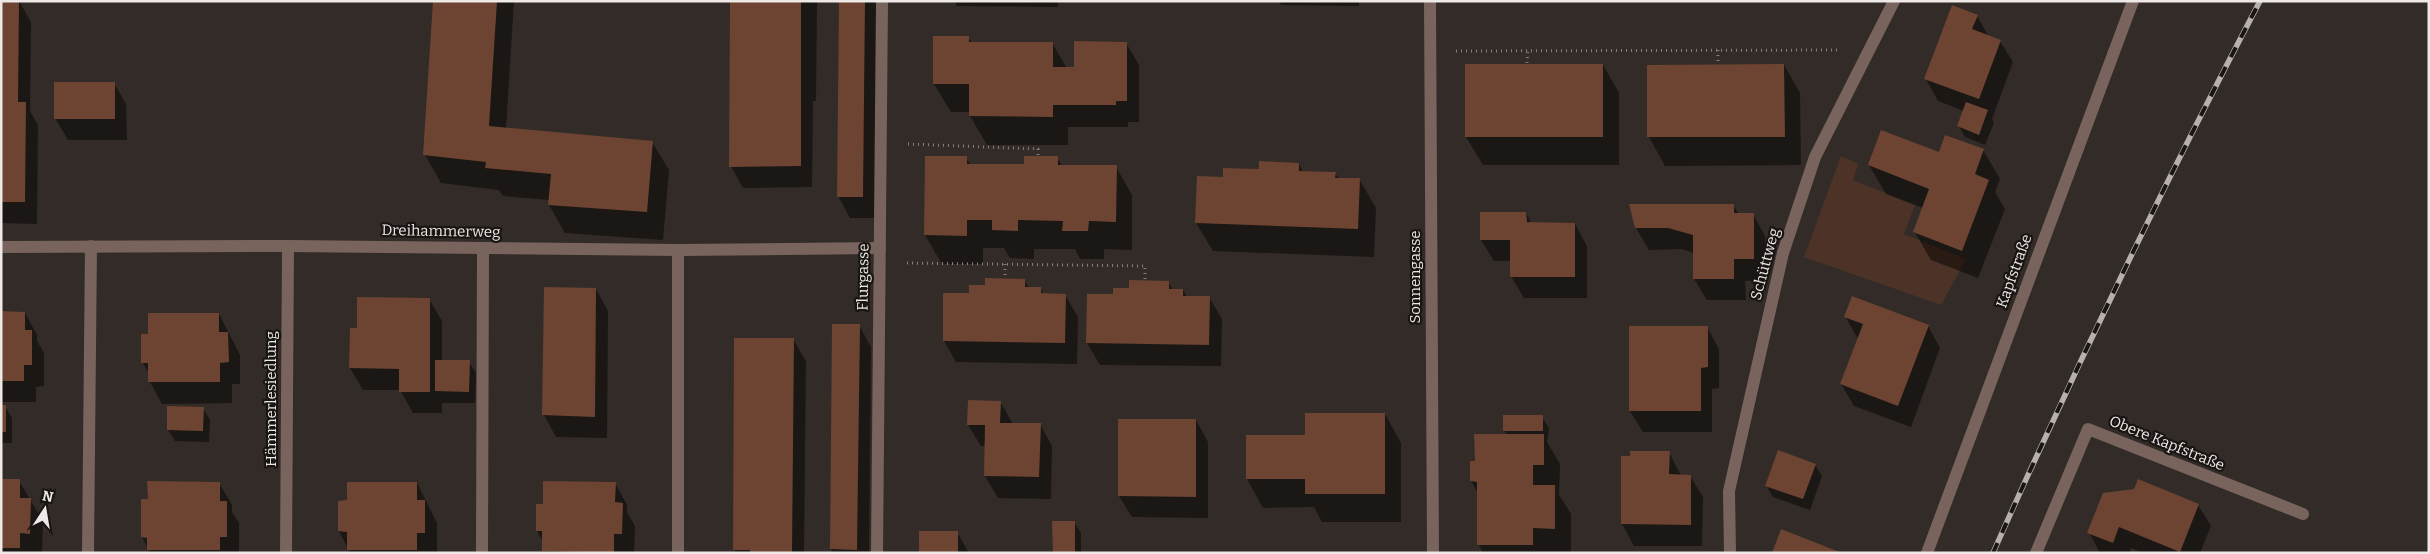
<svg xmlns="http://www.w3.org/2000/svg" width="2430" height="554" font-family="Bitter,serif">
	<rect width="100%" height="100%" fill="#322b28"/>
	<path fill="#4d3327" d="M1841 156 1858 164 1853 180 1915 205 1904 234 1966 259 1941 305 1804 257Z"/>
	<g fill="#0007">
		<path d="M1 1H19L31 22 30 111 38 125 37 224 1 223Z"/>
		<path d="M435 1H514L506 129 652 142 669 170 663 240 565 233 549 205V200L503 196 499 190 441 183 425 155Z"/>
		<path d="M731 1H817L816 101H813L812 187 743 188 731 166Z"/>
		<path d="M840 1H877L875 218H850L838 196Z"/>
		<path d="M954 1H1058V7L957 6Z"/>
		<path d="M1279 1H1359V6L1281 5Z"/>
		<path d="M1977 16 1989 37 2000 41 2013 62 1992 119 1994 123 1985 145 1965 137 1959 126 1964 111 1938 101 1926 79Z"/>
		<path d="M968 37 972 43H1052L1067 68H1076L1126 43 1139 65V122H1128V127H1068V145H987L970 116V112H951L934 84Z"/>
		<path d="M1603 65 1619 93V165H1483L1466 137Z"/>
		<path d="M1784 65 1800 93 1801 165 1665 166 1649 137 1648 66Z"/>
		<path d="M114 83 126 104 127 140H68L55 118Z"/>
		<path d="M1983 150 2000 179 1995 192 2005 209 1978 278 1931 260 1914 231 1923 208 1886 194 1869 165 1940 153Z"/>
		<path d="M926 157 966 158 971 165 1025 166 1057 157 1062 166 1116 167 1132 195V250L1104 249V259H1080L1075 249H1034V259L1010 258 1004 248H983V264H942L925 235Z"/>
		<path d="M1299 164 1303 172 1335 173 1339 179H1359L1376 208 1374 257 1213 251 1196 223 1224 178Z"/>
		<path d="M1733 205 1739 214H1753L1765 236 1766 280 1745 281 1746 300H1707L1694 279V253L1682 249 1649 250 1636 228Z"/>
		<path d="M1526 213 1532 224H1575L1587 246V298H1524L1511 276V261H1494L1481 240Z"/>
		<path d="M1024 280 1029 288H1040L1044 295H1065L1078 317 1077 364 956 362 944 341 970 295 986 287Z"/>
		<path d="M1168 282 1173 290H1183L1187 297H1209L1222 319 1221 366 1100 365 1087 343 1114 296 1130 289Z"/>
		<path d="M545 289H596L608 311 607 438 556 437 544 415Z"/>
		<path d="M429 299 442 321V361L469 362 476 373 475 403H442V413H413L400 390H363L350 368 351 329 359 330Z"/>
		<path d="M1 313H25L37 335V341L44 353V386L36 387V402H1Z"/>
		<path d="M219 314 240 355V384H232V403L162 404 150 382V375L143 363 149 335Z"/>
		<path d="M1845 316 1928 326 1940 348 1911 427 1854 406 1841 384 1858 339Z"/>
		<path d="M859 325 871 347 869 553H833L831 549Z"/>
		<path d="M1707 327 1719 349V388L1712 389V432H1643L1630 411Z"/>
		<path d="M793 339 806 361 804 553H736L734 550Z"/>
		<path d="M1001 403 1013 424H1040L1052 446 1051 499 998 498 985 476 986 446H981L968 425Z"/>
		<path d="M1 406H5L12 418V443H1Z"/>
		<path d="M203 408 210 420 209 442 175 441 168 430Z"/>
		<path d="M1385 414 1401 443V522H1322L1314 507 1263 508 1247 479V436H1306Z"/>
		<path d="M1542 417 1549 428 1547 442 1560 464 1559 495 1571 514V553H1483L1479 545 1478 493 1471 481 1476 462 1507 435 1504 430Z"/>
		<path d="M1196 420 1208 442V518L1132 517 1119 496Z"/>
		<path d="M1669 452 1681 476H1690L1703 497 1702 546H1634L1622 524Z"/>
		<path d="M1815 465 1822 476 1810 510 1773 497 1766 485Z"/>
		<path d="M1 480 19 481 43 521 42 553H1Z"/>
		<path d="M219 483 232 505V512L239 523V553H150L142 537Z"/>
		<path d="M417 483 437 523V553H350L339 531Z"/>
		<path d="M615 483 627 505V512L635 526 634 553H545L543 542 537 531 544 505Z"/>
		<path d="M2198 505 2211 526 2200 553H2143L2131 548 2130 553H2100L2089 532Z"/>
		<path d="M1074 522 1081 533V553H1054Z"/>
		<path d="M957 532 969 553H920Z"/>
	</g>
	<g fill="#6c4431">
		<path d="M1 1H19L18 102H26L25 202H1Z"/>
		<path d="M433 1H497L489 126 653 141 647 212 548 205 551 174 485 168 486 162 423 155Z"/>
		<path d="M730 1H801V166L729 167Z"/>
		<path d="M839 1H865L863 197H837Z"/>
		<path d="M1952 5 1978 15 1972 29 2001 40 1979 99 1924 79Z"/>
		<path d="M933 36H969V42H1053V67H1074V41L1127 42V101H1116V105H1053V117L969 116V84H933Z"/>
		<rect x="1465" y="64" width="138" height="73"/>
		<path d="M1784 64 1785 137H1647V65Z"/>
		<rect x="54" y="82" width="61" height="37"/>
		<path d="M1966 102 1988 110 1979 135 1957 126Z"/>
		<path d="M1881 130 1939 152 1945 135 1984 149 1975 174 1989 180 1962 251 1913 232 1929 189 1868 165Z"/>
		<path d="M925 156H967V164H1024V156H1058V165H1117L1116 222 1089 221 1088 231H1062L1063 221 1018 220V231L992 230V220H967V236L924 235Z"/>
		<path d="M1259 161 1299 163V171L1336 172 1335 178H1360L1358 229 1195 223 1197 176 1223 177V168L1259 169Z"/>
		<path d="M1629 204H1734V213H1754V259H1734V279H1693V235L1668 228H1635Z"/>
		<path d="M1480 212H1526L1527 222 1575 223V277H1510V240H1480Z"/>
		<path d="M985 278 1025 279V287H1041V293L1066 294 1065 343 943 341V293H969V285H985Z"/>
		<path d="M1129 280 1169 281V289H1183V296H1210L1209 345 1086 343 1087 294H1113V288H1129Z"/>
		<path d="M544 287 596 288 595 417 542 415Z"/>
		<path d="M1852 296 1929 325 1898 406 1840 384 1863 324 1844 317Z"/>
		<path d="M357 297 430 298V392H399V369L349 368 350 328H357Z"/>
		<path d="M1 311 25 312V330H32V365H24V381H1Z"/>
		<path d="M148 313H219V332H228L229 362 220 363V382H148V363H141V334H148Z"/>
		<path d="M832 324H860L857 550 830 549Z"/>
		<path d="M1629 326H1708V367L1701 368V411H1629Z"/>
		<path d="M734 338H794L792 553H750V550H733Z"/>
		<path d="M435 360H470L469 392 435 391Z"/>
		<path d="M968 400 1001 401 1000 423H1041L1039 477 984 476 985 425H967Z"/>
		<rect x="1" y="405" width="5" height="27"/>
		<path d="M167 406 204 407 203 431 167 430Z"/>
		<path d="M1305 413H1385V494H1305V479H1246V435H1305Z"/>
		<rect x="1503" y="415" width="40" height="16"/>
		<path d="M1118 419H1196V497L1118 496Z"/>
		<path d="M1474 434H1544V465H1533V485H1555V529L1533 528V545H1477V482L1470 481V461H1475Z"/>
		<path d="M1778 450 1816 464 1803 499 1765 486Z"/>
		<path d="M1630 451H1670L1669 474 1691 475V525L1621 524V456H1630Z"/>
		<path d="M1 479H20V498H31L30 534 20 533V548H1Z"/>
		<path d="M2138 479 2199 504 2180 552 2119 527 2113 543 2087 533 2103 493 2134 489Z"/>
		<path d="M147 481 220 482V501H227V537H220V550H147V538L141 537V499H148Z"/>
		<path d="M543 481 616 482 615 502 623 503 622 534H614V553L542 551V531H536V504H543Z"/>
		<path d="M347 482H417V500H425V533H417V550H347V532L338 531V501L347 500Z"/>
		<path d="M1052 521H1075V553H1053Z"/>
		<path d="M1781 529 1842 553H1772Z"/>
		<rect x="919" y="531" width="39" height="22"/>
	</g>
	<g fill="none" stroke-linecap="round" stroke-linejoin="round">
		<g stroke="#867f7d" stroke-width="3" stroke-dasharray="1 4" stroke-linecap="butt">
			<path d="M1718 50V64"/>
			<path d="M1456 51 1840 50"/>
			<path d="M1527 63 1528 51"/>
			<path d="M908 144 1038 149V156"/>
			<path d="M907 263 1145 266V280"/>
			<path d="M1005 264V278"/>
		</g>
		<g stroke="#78645c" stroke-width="12">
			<path d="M1430 1 1433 553"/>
			<path d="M1 247 288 246 678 250 880 248"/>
			<path d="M678 250V553"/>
			<path d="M88 553 91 246"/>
			<path d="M286 553 288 246"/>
			<path d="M482 553 483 248"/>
			<path d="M877 553 882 1"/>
			<path d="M1730 553 1729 491 1783 253 1815 157 1894 1"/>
			<path d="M1927 553 2133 1"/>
			<path d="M2036 553 2088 429 2303 514"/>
		</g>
		<g stroke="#b6b1ae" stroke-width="5.5">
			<path id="rail" d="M1993 553C2076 366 2165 182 2260 1"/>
		</g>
		<use href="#rail" stroke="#181513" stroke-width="4" stroke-dasharray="11" stroke-linecap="butt"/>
	</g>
	<g text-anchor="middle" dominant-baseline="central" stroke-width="4.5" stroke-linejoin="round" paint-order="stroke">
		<g font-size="15" fill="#eee9e7" stroke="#181513">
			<text transform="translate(441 231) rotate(1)">Dreihammerweg</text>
			<text transform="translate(1765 264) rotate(-75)">Schüttweg</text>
			<text transform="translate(2014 271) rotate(-70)">Kapfstraße</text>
			<text transform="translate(863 277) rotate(-89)">Flurgasse</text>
			<text transform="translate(1415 277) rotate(-90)">Sonnengasse</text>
			<text transform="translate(271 399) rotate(-90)">Hämmerlesiedlung</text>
			<text transform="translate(2167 443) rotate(22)">Obere Kapfstraße</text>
		</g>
	</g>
	<rect width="2430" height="554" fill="none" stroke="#eee9e7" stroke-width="5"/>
	<g transform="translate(45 509) rotate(12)" stroke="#181513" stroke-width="4" paint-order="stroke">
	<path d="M0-4L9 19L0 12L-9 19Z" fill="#eee9e7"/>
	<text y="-8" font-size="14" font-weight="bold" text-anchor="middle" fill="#eee9e7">N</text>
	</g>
</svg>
